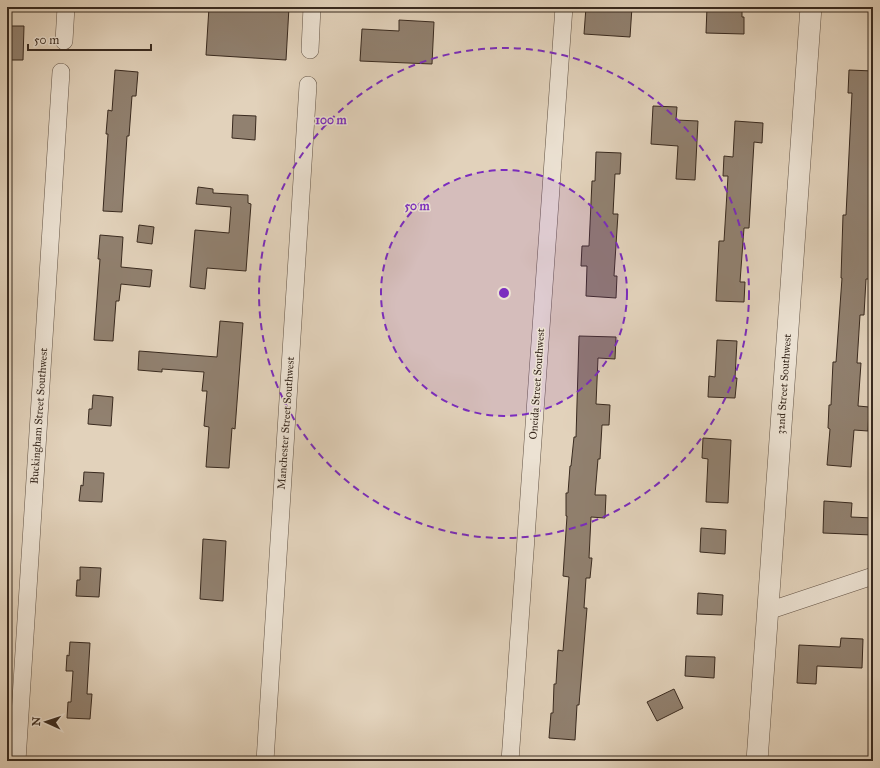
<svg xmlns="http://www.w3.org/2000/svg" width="880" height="768" font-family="'IM FELL Great Primer',serif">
	<rect width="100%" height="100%" fill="#e2d2bb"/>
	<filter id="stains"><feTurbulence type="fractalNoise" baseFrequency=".005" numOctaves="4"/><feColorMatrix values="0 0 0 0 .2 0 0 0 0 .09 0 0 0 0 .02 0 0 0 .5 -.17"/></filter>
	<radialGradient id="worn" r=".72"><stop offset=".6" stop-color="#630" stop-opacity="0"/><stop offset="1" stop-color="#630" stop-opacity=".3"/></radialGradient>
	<g fill="#918170" stroke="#392a1f">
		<path d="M209 7H289L286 60 206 55Z"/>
		<path d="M586 7H632L630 37 584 34Z"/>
		<path d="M707 7H742V17H744V34L706 33Z"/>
		<path d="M399 20 434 22 432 64 360 61 362 29 399 31Z"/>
		<path d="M7 26H24L23 60H7Z"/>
		<path d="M115 70 138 72 136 96H132L129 136H127L122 212 103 211 108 134H106L108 110 112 111Z"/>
		<path d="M849 70 873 71V198L870 279H866L864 315H860L857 363H861L858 406 869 407 868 431 854 430 851 467 827 465 830 429 828 428 829 405H831L833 362H836L842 278H841L843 215H846L852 93H848Z"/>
		<path d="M653 106 677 107 676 120 698 121 695 180 676 179 678 146 651 144Z"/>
		<path d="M233 115 256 116 255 140 232 138Z"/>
		<path d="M735 121 763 123 762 143 754 142 749 228H744L740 282H745L744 302 716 301 719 241H724L728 176H723L724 156 733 157Z"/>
		<path d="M596 152 621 153 620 174H615L613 214H618L614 276H617L616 298 586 296 587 266H581L582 246H589L592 181H595Z"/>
		<path d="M198 187 213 189V193L248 195V203L251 204 246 271 207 268 205 289 190 287 195 230 229 233 231 207 196 204Z"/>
		<path d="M139 225 154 227 152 244 137 242Z"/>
		<path d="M100 235 123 237 121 267 152 270 150 287 121 284 119 301H116L113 341 94 340 100 259H98Z"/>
		<path d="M220 321 243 323 235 429 232 428 229 468 206 467 209 427 204 426 207 391H202L204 372 162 369V372L138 370 139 351 217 357Z"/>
		<path d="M579 336 616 337 615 359 598 358 596 404 610 405 609 425H602L600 459H598L595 495H606L605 518 591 517 589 558H592L590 578H586L584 608H587L579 705H577L575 740 549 738 551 713H553L554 684H556L558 650 563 651 569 577 563 576 567 516H566V493H568L570 466H571L574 437H576Z"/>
		<path d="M717 340 737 341 735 378H737L735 398 708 397 709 376 715 377Z"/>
		<path d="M93 395 113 397 111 426 88 424 89 409H92Z"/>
		<path d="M703 438 731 440 728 503 706 502 708 459 702 458Z"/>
		<path d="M84 472 104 473 102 502 79 501 81 485 83 486Z"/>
		<path d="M824 501 852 503 851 517 873 518 872 535 823 533Z"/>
		<path d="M701 528 726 530 725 554 700 552Z"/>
		<path d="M203 539 226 541 223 601 200 599Z"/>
		<path d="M80 567 101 568 99 597 76 596 77 580H80Z"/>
		<path d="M698 593 723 595 722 615 697 614Z"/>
		<path d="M841 638 863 639 862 668 817 666 816 684 797 683 799 645 840 647Z"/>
		<path d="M70 642 90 643 87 694H92L90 719 67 718 68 702H71L73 671H66L67 655 69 656Z"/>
		<path d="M686 656 715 657 714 678 685 676Z"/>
		<path d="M674 689 683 708 657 721 647 702Z"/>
	</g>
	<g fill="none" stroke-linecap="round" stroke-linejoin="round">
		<g stroke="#635446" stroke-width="18">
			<g id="minor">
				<path d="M64 41 66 7"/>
				<path d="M310 50 312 7"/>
				<path d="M768 611 873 576"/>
				<path d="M17 761 61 72"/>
				<path d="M265 761 308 85"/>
				<path d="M510 761 564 7"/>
			</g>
		</g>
		<g stroke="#635446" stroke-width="22">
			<path id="tertiary" d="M757 761 811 7"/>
		</g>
		<use href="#minor" stroke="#ece2d3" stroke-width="17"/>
		<use href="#tertiary" stroke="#ece2d3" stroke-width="21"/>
	</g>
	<circle cx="504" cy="293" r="123" fill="#7b2cbf" fill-opacity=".12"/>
	<g fill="none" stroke="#7b2cbf" stroke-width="2" stroke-dasharray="7 5">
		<circle cx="504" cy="293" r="123"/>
		<circle cx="504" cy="293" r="245"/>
	</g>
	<g text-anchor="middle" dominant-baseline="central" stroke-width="3" stroke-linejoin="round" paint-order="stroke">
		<g font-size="11" fill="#392a1f" stroke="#ece2d3">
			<text transform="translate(537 384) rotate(-86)">Oneida Street Southwest</text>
			<text transform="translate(784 384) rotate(-86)">32nd Street Southwest</text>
			<text transform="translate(39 416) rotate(-86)">Buckingham Street Southwest</text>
			<text transform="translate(286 423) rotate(-86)">Manchester Street Southwest</text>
		</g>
	</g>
	<circle cx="504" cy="293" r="6" fill="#7b2cbf" stroke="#ece2d3" stroke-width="2"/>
	<g font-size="12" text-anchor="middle" font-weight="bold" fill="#7b2cbf" stroke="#ece2d3" stroke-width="3" stroke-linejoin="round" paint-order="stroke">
		<text x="331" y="124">100 m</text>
		<text x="417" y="210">50 m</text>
	</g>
	<rect width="880" height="768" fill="none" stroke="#e2d2bb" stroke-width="24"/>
	<rect x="8" y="8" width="864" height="752" fill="none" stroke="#392a1f" stroke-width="2"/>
	<rect x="12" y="12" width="856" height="744" fill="none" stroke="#392a1f"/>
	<g transform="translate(46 722) rotate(273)" stroke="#ece2d3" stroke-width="3" paint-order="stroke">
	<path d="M0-3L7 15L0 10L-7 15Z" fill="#392a1f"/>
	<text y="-6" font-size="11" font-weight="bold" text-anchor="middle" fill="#392a1f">N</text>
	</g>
	<path d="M28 44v6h123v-6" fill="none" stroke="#392a1f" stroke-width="2"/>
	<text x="34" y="44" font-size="12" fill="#392a1f" stroke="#ece2d3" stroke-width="3" paint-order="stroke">50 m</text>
	<rect width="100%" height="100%" filter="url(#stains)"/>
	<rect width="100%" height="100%" fill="url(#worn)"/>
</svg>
